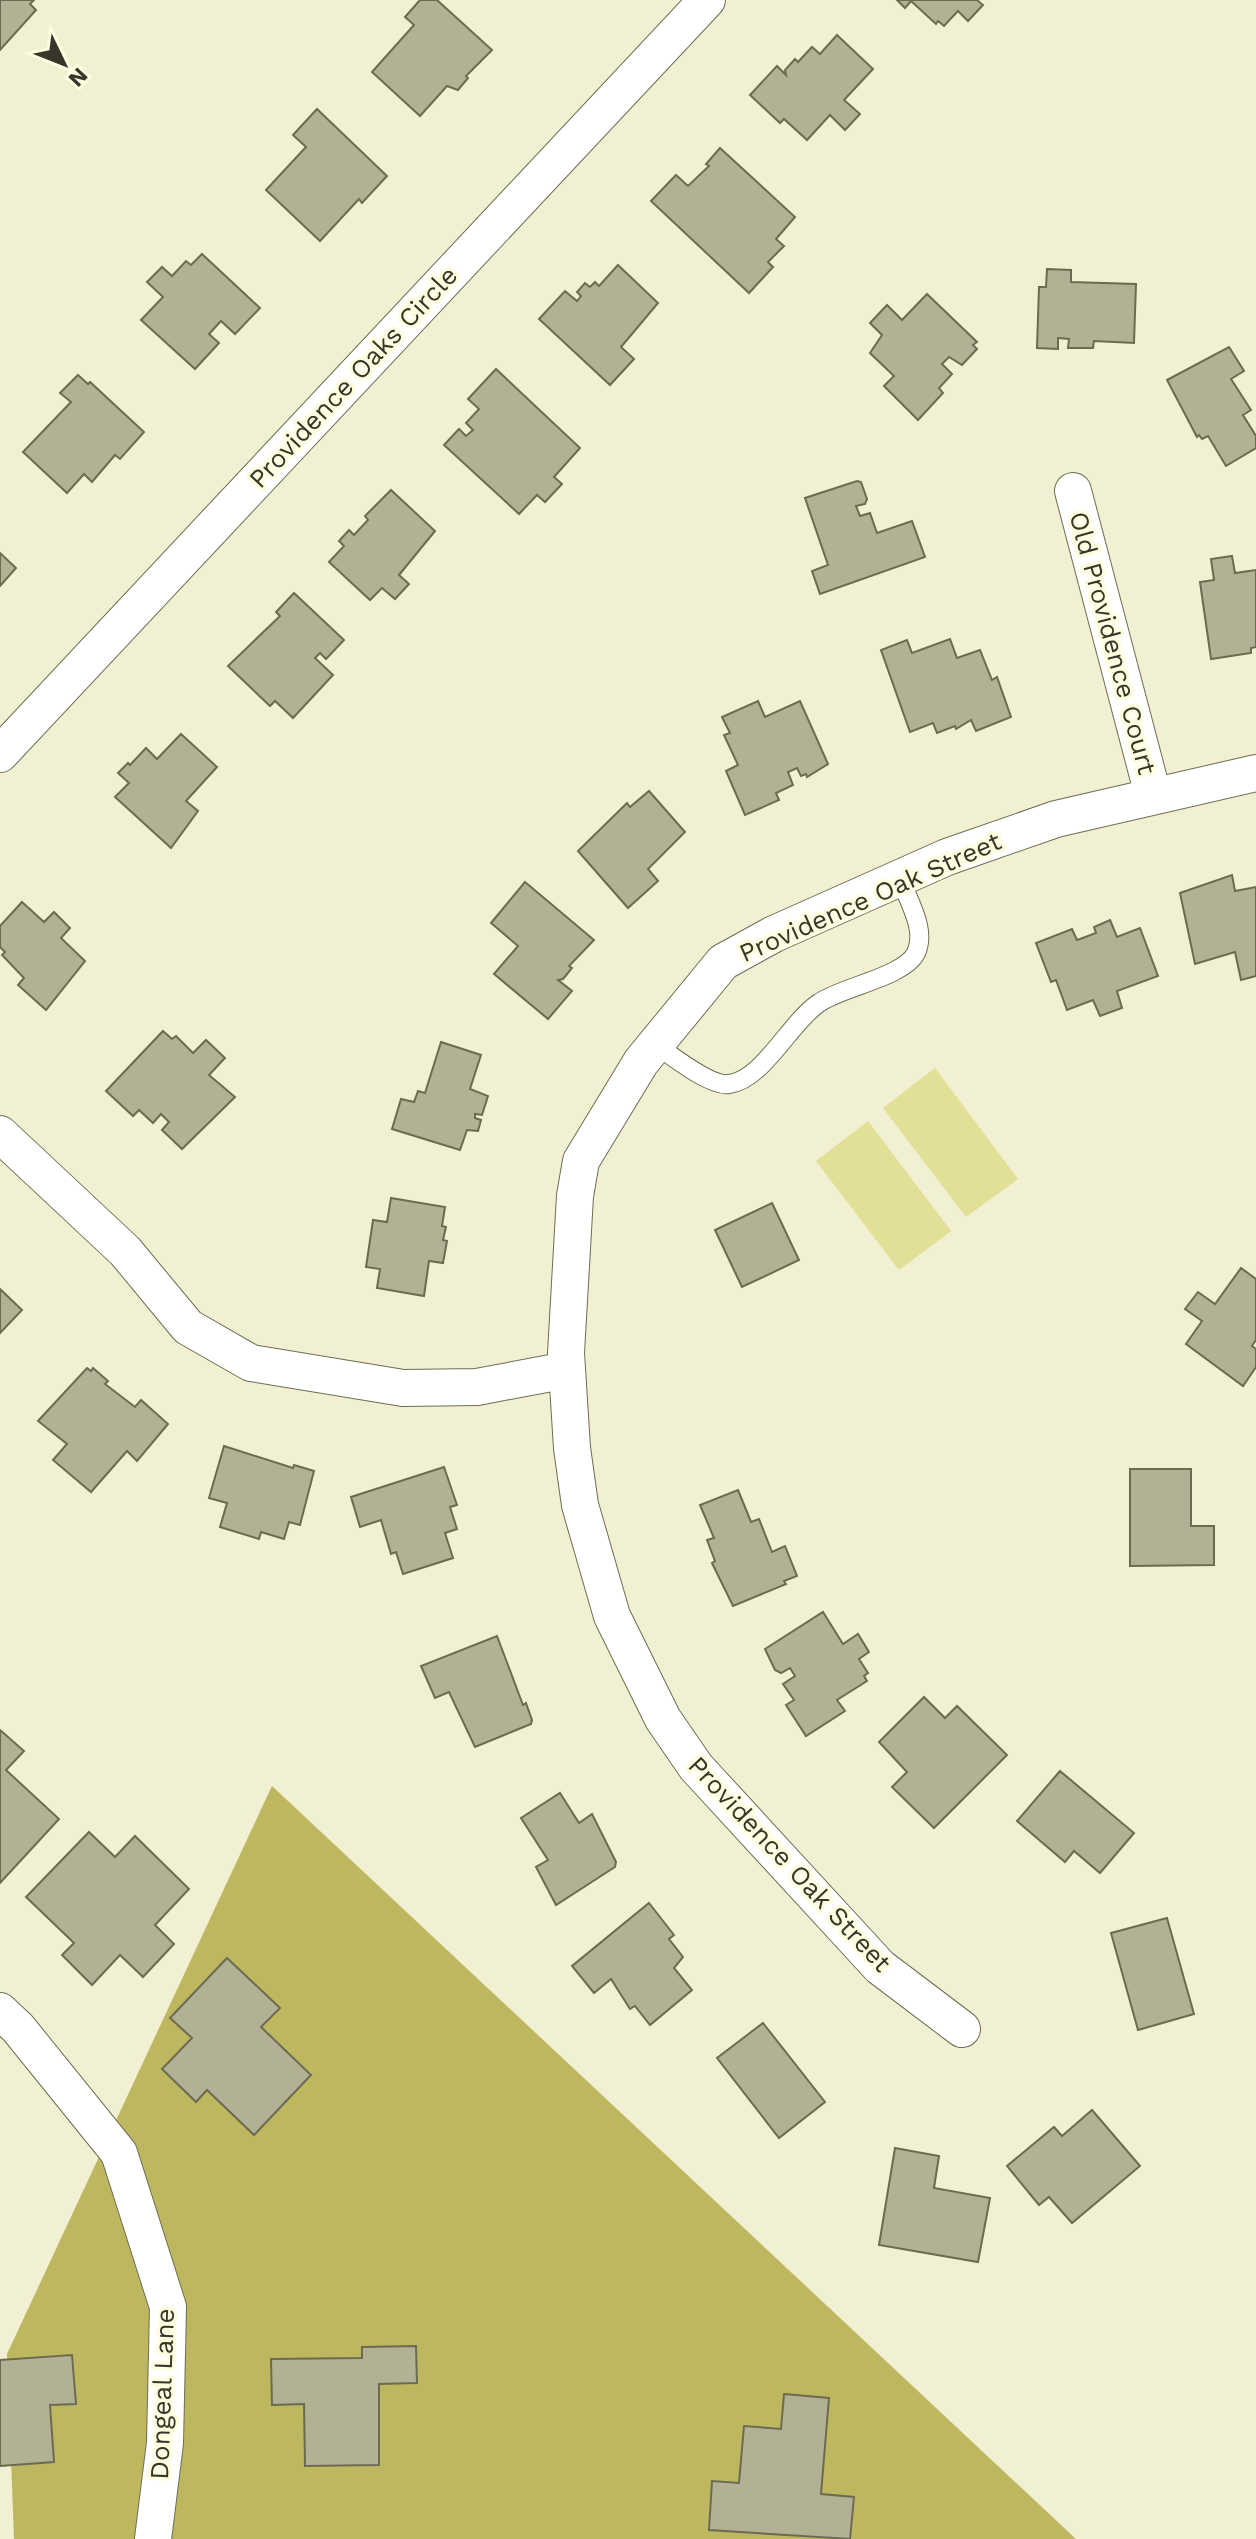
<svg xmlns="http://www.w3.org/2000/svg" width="1256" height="2539" font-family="'Work Sans',sans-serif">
	<rect width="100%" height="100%" fill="#f1f0d2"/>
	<g fill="#e2df96">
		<path d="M935 1068 1018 1179 966 1217 883 1108Z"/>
		<path d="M868 1121 951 1231 899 1270 816 1161Z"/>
	</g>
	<path fill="#bdb85f" d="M272 1786 1076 2539H14L7 2354Z"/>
	<g fill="#b2b195" stroke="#6c6b51" stroke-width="2">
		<path d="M0 0H34L30 4 36 10 0 50Z"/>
		<path d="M420 0H437L492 50 466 76 468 78 458 90 447 86 420 116 372 72 414 25 405 17Z"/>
		<path d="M897 0H977L983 5 968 21 958 11 944 26 938 21 936 24 911 1 905 8Z"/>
		<path d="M837 35 873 69 844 100 860 114 845 130 830 115 807 140 784 119 780 123 750 95 777 66 786 75 785 70 795 59 798 62 812 47 820 54Z"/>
		<path d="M317 109 387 176 362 203 359 199 320 241 266 190 306 147 293 135Z"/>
		<path d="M720 148 795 217 776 239 784 246 768 262 773 267 749 293 651 201 676 175 688 186 709 166 706 164Z"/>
		<path d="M202 254 260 308 235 334 221 321 209 334 219 343 195 369 141 320 163 297 147 282 162 267 172 276 186 261 191 265Z"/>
		<path d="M618 265 658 303 621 347 634 359 610 385 539 319 565 291 577 301 581 296 577 292 585 283 590 287 595 282 599 286Z"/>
		<path d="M1047 269 1071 270V282L1136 284 1134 343 1094 341 1093 348H1068L1069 339 1058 338V349L1037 348 1039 287H1046Z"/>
		<path d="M927 294 977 342 973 345 977 349 962 365 949 357 942 364 952 374 939 388 943 393 918 420 884 386 894 376 870 353 882 335 870 323 887 305 902 320Z"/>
		<path d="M1229 347 1244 371 1231 379 1251 410 1243 415 1256 436V448L1226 466 1208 436 1202 439 1199 435 1197 437 1167 380Z"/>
		<path d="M496 369 580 448 554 477 562 484 545 502 537 495 519 514 444 445 459 429 466 436 473 430 466 423 479 409 468 399Z"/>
		<path d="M78 375 88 384 90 382 144 432 120 459 115 455 92 482 84 474 67 493 23 452 71 402 60 393Z"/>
		<path d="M857 481 861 482 867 499 865 504 856 506 860 516 870 513 877 533 912 521 925 557 820 594 812 571 828 565 805 498Z"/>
		<path d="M391 490 435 531 399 575 409 584 395 599 382 588 370 600 329 562 344 546 339 541 349 530 354 535 368 520 365 516Z"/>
		<path d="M0 553 16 568 0 586Z"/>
		<path d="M1232 556 1235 573 1256 570V647L1251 648V653L1211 659 1200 582 1214 580 1211 559Z"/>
		<path d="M294 593 344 640 326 659 320 653 315 658 333 675 293 718 275 701 270 706 228 666 280 616 276 612Z"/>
		<path d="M950 639 957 658 980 650 992 680 997 677 1011 717 976 731 971 720 956 729 955 726 937 733 933 723 910 732 881 650 907 640 912 653Z"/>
		<path d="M758 701 765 717 800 701 828 764 807 777 806 774 801 776 797 768 788 772 793 785 776 793 779 800 745 815 726 771 738 765 724 735 730 733 722 717Z"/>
		<path d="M181 734 217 767 186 801 198 811 171 848 115 797 129 783 118 773 128 763 130 765 146 748 157 759Z"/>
		<path d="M649 791 685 832 648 869 658 881 628 908 578 851 627 803 630 807Z"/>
		<path d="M1232 875 1235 891 1256 887V976L1241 980 1235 952 1195 964 1180 893Z"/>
		<path d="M525 882 594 940 569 966 572 968 563 979 558 980 572 991 548 1019 494 974 518 946 491 923Z"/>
		<path d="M22 902 44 922 54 912 70 928 61 938 85 961 46 1010 18 985 24 978 2 955 5 952 0 947V926Z"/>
		<path d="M1110 920 1117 937 1140 928 1158 976 1117 991 1122 1008 1100 1016 1093 1000 1067 1010 1056 980 1051 982 1036 943 1072 929 1077 940 1080 939 1096 933 1094 927Z"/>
		<path d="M163 1031 172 1039 176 1036 193 1053 206 1040 225 1058 209 1075 235 1097 182 1149 162 1130 169 1122 161 1114 153 1123 139 1110 133 1116 106 1091Z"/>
		<path d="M441 1042 481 1055 470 1089 488 1096 482 1115 475 1114V1118L481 1120 478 1131 467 1130 460 1150 392 1129 401 1099 414 1102 418 1091 425 1093Z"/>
		<path d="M391 1198 445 1207 442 1226 446 1227 443 1240 447 1241 443 1263 429 1261 424 1296 377 1288 380 1269 366 1267 373 1220 387 1222Z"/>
		<path d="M772 1203 799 1260 742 1287 715 1230Z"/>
		<path d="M1241 1268 1256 1279V1340L1252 1346 1256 1349V1367L1243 1386 1186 1344 1202 1321 1185 1309 1198 1292 1215 1304Z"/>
		<path d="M0 1289 22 1310 0 1333Z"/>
		<path d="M87 1368 91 1371 93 1368 108 1381 105 1384 135 1407 141 1400 168 1424 137 1461 127 1451 91 1492 53 1460 67 1444 38 1421Z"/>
		<path d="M224 1446 293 1468 294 1465 314 1471 300 1525 289 1522 284 1539 261 1532 259 1539 220 1527 227 1503 209 1498Z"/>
		<path d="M444 1467 457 1505 450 1507 457 1529 445 1533 453 1558 403 1574 396 1552 391 1554 381 1520 360 1527 351 1497Z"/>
		<path d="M1130 1469H1191V1526H1214V1565L1130 1566Z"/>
		<path d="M738 1490 751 1522 759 1519 772 1552 785 1546 797 1576 784 1581 786 1584 733 1606 712 1563 715 1561 707 1540 714 1538 700 1505Z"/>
		<path d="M823 1612 843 1644 858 1634 869 1652 859 1659 868 1673 864 1676 867 1681 837 1700 845 1711 806 1736 786 1705 794 1700 783 1684 795 1676 790 1668 781 1673 775 1670 765 1649Z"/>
		<path d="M497 1636 523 1705 526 1703 532 1720 531 1724 475 1747 449 1692 435 1698 421 1666Z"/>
		<path d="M924 1697 945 1718 957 1706 1007 1755 934 1828 892 1787 907 1772 879 1742Z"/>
		<path d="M0 1730 24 1751 6 1770 59 1819 0 1883Z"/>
		<path d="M1060 1771 1134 1833 1100 1873 1074 1851 1065 1862 1017 1821Z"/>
		<path d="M560 1793 579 1823 592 1814 616 1862 615 1867 556 1905 536 1867 548 1860 521 1818Z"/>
		<path d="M89 1832 115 1857 135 1836 189 1889 155 1925 174 1944 143 1977 120 1955 92 1985 62 1955 74 1943 26 1897Z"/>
		<path d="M649 1903 674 1935 669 1939 683 1957 674 1968 692 1990 650 2025 635 2006 630 2009 611 1979 594 1993 572 1966Z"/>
		<path d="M1167 1918 1194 2014 1138 2030 1111 1933Z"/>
		<path d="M227 1958 280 2008 261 2027 311 2075 254 2135 207 2090 196 2102 162 2069 192 2038 170 2018Z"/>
		<path d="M763 2023 825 2102 779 2138 717 2058Z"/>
		<path d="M1092 2110 1140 2166 1072 2223 1049 2197 1039 2205 1007 2166 1054 2127 1062 2136Z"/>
		<path d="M895 2148 939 2156 934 2188 990 2198 978 2262 879 2245Z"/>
		<path d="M416 2346 417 2383 379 2384V2465L305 2466 304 2404 272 2405 271 2359 362 2358V2347Z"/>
		<path d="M72 2355 76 2404 50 2405 54 2462 0 2466V2360Z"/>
		<path d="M784 2394 829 2398 821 2494 854 2497 850 2539 709 2530 712 2481 739 2483 744 2426 781 2429Z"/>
	</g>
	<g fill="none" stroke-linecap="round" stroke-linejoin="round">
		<g stroke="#6e6d53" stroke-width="20">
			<path id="service" d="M655 1044C671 1055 710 1087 729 1084 763 1080 791 1021 819 1003 841 987 904 977 916 953 927 929 908 901 900 878"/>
		</g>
		<g stroke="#6e6d53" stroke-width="38">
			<g id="minor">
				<path d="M1073 491 1153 795"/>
				<path d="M0 754 707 0"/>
				<path d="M0 1134 125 1251 188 1327 251 1363 403 1388 477 1387 567 1370"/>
				<path d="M0 2011 18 2028 119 2153 168 2307 165 2443 153 2539"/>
				<path d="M962 2029 880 1967 696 1767 663 1719 612 1616 580 1505 572 1448 566 1353 575 1196 581 1161 641 1062 723 962 774 934 947 857 1056 819 1256 773"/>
			</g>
		</g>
		<use href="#service" stroke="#fff" stroke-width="18"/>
		<use href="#minor" stroke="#fff" stroke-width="36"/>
	</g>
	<g text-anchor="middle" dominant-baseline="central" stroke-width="7" stroke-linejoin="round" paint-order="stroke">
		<g font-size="26" fill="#37362b" stroke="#fefddf">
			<text transform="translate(353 377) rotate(-47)">Providence Oaks Circle</text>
			<text transform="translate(1113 643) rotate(75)">Old Providence Court</text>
			<text transform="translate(870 897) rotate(-24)">Providence Oak Street</text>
			<text transform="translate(790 1864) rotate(47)">Providence Oak Street</text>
			<text transform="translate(162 2394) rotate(-88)">Dongeal Lane</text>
		</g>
	</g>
	<g transform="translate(64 64) rotate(133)" stroke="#fefddf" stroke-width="6" paint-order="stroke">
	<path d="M0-6L14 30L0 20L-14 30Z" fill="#37362b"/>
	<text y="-12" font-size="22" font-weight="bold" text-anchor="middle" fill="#37362b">N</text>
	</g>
</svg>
